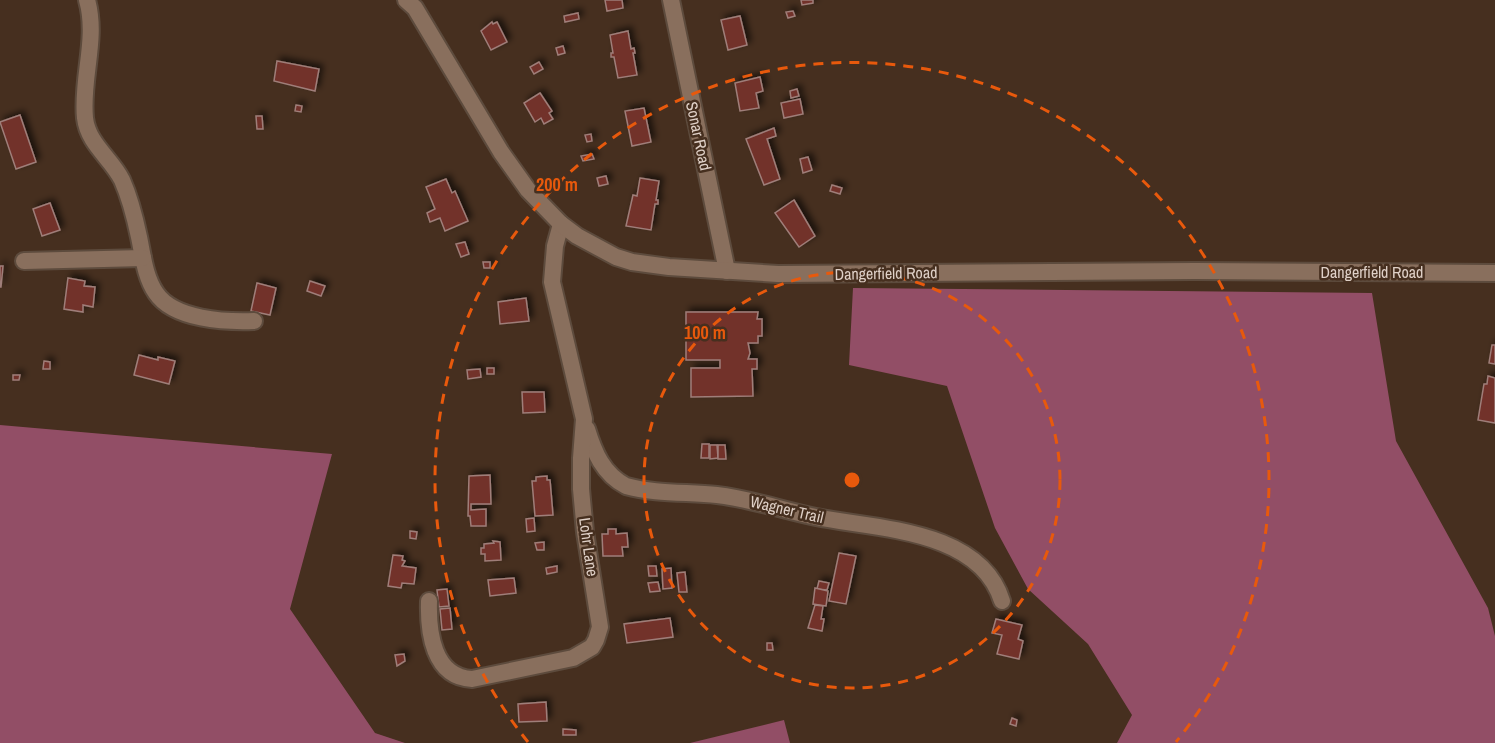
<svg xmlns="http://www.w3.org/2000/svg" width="1495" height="743" font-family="'Archivo Narrow',sans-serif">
	<defs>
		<filter id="shadow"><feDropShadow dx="4" dy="-4" stdDeviation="3" flood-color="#0009"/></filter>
	</defs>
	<rect width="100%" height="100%" fill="#462f1f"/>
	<g fill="#924e66">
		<path d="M853 288 1372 293 1396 441 1488 608 1495 636V743H1117L1132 715 1088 644 1028 589 995 528 947 386 849 365Z"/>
		<path d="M0 425 332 454 290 609 375 733 405 743H0Z"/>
		<path d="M784 720 790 743H690Z"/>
	</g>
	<g fill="#72302a" stroke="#9f7e79" stroke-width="1.5" filter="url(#shadow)">
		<path d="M605 0H622L623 8 607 11Z"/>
		<path d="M801 0H813V3L802 5Z"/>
		<path d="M793 11 795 16 788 18 786 12Z"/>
		<path d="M578 13 579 19 565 22 564 16Z"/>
		<path d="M740 16 747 45 728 50 721 20Z"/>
		<path d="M492 22 493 24 497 22 507 42 491 50 481 31Z"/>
		<path d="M628 31 631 49 634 48 635 53H633L637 75 618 78 614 57H611V53H613L610 35Z"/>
		<path d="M563 46 565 53 558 55 556 48Z"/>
		<path d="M277 61 319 69 315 91 274 81Z"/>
		<path d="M539 62 543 69 534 74 530 67Z"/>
		<path d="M760 77 763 91 756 93 759 108 740 111 735 83Z"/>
		<path d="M797 89 799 96 791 98 790 91Z"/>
		<path d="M540 93 552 111 549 113 553 119 544 124 541 118 535 122 524 103Z"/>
		<path d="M800 99 803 114 784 118 781 103Z"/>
		<path d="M296 105 302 106 301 112 295 111Z"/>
		<path d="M644 108 651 142 632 146 625 111Z"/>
		<path d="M20 115 36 162 16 169 0 122Z"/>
		<path d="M256 116H262L263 129H257Z"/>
		<path d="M774 128 776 136 767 139 780 179 764 185 746 139Z"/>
		<path d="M591 134 592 141 587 142 585 135Z"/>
		<path d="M592 154 594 159 583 161 581 156Z"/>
		<path d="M808 157 812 170 803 173 800 159Z"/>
		<path d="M606 176 608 184 599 186 597 178Z"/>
		<path d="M640 178 659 181 656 200H658V204H655L651 230 626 226 633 195 637 196Z"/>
		<path d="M446 179 452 193 455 191 468 221 445 231 440 218 430 222 427 213 435 209 426 187Z"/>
		<path d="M832 185 842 188 840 194 830 191Z"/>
		<path d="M794 200 815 236 799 247 775 213Z"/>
		<path d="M50 203 60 230 42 236 33 209Z"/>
		<path d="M465 242 469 254 461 257 456 244Z"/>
		<path d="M483 262H490V268H484Z"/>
		<path d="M0 266H3L1 287H0Z"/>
		<path d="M68 278 85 281 84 286 95 287 93 307 83 305V312L64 309Z"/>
		<path d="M310 281 325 286 321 296 307 291Z"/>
		<path d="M257 283 276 288 270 315 251 311Z"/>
		<path d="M526 298 529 321 500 324 498 302Z"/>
		<path d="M686 312H758L757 319H762V336H758V343H748L750 353 748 359H757V369H752L753 396 691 397V368H720V360H686Z"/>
		<path d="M1492 345H1495V364L1489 363Z"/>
		<path d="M139 355 158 360V357L175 361 169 384 134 375Z"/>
		<path d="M44 361 50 362V369H43Z"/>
		<rect x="487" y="368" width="7" height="6"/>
		<path d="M480 369 481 377 468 379 467 370Z"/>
		<path d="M13 375H20L19 380H13Z"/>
		<path d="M1488 376 1495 378V423L1478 420 1484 384H1487Z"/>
		<path d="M522 392H544L545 412 523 413Z"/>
		<path d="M702 444H709V458H701Z"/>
		<path d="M710 445H717L718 458 710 459Z"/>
		<path d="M718 445H725L726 459H718Z"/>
		<path d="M490 475 491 504H471V510L486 509V526H471L470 516H468L469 476Z"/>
		<path d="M547 476V480H550L553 515 535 516 532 481H536V477Z"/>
		<path d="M534 518 535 531 527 532 526 519Z"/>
		<path d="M608 529H616V534L627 533 628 547H622L623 556H603L602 534H608Z"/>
		<path d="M410 531 417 532 416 539 410 538Z"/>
		<path d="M493 541 500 542 501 560 485 561V554H481V548H484V544L494 543Z"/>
		<path d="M544 542V550H537L535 543Z"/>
		<path d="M839 553 856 556 846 604 829 601Z"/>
		<path d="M393 555 403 556 402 560 405 561 402 566 416 568 414 584 402 583 401 588 388 586Z"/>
		<path d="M557 566V572L547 574 546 568Z"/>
		<path d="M648 566H656L657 576H649Z"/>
		<path d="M671 568 672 588 663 589 662 569Z"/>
		<path d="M685 572 687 592H679L677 573Z"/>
		<path d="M514 578 516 593 490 596 488 580Z"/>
		<path d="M819 581 829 583 827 590 817 589Z"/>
		<path d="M658 582 660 591 650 592 648 583Z"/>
		<path d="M815 588 828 591 826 606 813 604Z"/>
		<path d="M447 589 449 606 439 607 437 590Z"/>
		<path d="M815 605 823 606 821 619H824L822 631 808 628Z"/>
		<path d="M450 608 452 629 442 630 440 609Z"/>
		<path d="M670 618 673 637 627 643 624 624Z"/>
		<path d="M996 619 1022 625 1018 639 1023 641 1019 659 997 654 1002 635 992 633Z"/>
		<path d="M767 643H772L773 650H767Z"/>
		<path d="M404 654 405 661 397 666 395 655Z"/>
		<path d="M546 702 547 721 519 722 518 704Z"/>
		<path d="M1012 718 1017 720 1016 726 1010 724Z"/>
		<path d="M563 729 576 730V735H563Z"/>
	</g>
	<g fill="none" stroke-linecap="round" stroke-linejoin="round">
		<g stroke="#5d4b3d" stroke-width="20">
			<g id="minor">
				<path d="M87 0C98 39 81 78 85 118 88 144 111 158 122 180 130 198 135 218 139 237 143 256 145 277 156 293 174 320 226 322 254 321"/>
				<path d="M671 0 727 271"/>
				<path d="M24 261 143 258"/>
				<path d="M587 429C594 452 603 474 626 486 655 494 687 492 717 495 751 499 782 510 816 517 876 529 980 529 1002 601"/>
				<path d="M429 601C428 632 433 677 472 679L573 658 592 647 596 640 600 627 585 532 581 489V458L584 419 552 282 555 246 561 224"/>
			</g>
		</g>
		<g stroke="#5d4b3d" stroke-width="20">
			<path id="tertiary" d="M406 0 415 8 501 152 528 190 561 224 577 236 616 257 632 262 669 267 778 274 1195 271 1495 273"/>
		</g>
		<use href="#minor" stroke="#896f5d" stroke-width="16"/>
		<use href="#tertiary" stroke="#896f5d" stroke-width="16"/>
	</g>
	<g fill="none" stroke="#e8590c" stroke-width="3" stroke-dasharray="10 8">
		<circle cx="852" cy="480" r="208"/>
		<path d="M528 742A417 417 0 1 1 1176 742"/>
	</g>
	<g text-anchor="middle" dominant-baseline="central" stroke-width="5" stroke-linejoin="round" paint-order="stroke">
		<g font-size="16" fill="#dfd0c7" stroke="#462f1f">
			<text transform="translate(699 136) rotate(78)">Sonar Road</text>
			<text x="1372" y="272">Dangerfield Road</text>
			<text transform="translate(886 273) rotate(-1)">Dangerfield Road</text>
			<text transform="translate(787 509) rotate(13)">Wagner Trail</text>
			<text transform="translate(589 547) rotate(82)">Lohr Lane</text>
		</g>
	</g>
	<circle cx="852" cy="480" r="9" fill="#e8590c" stroke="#462f1f" stroke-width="3"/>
	<g font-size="18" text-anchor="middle" font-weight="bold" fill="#e8590c" stroke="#462f1f" stroke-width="5" stroke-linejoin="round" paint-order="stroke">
		<text x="557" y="191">200 m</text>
		<text x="705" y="339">100 m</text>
	</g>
</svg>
